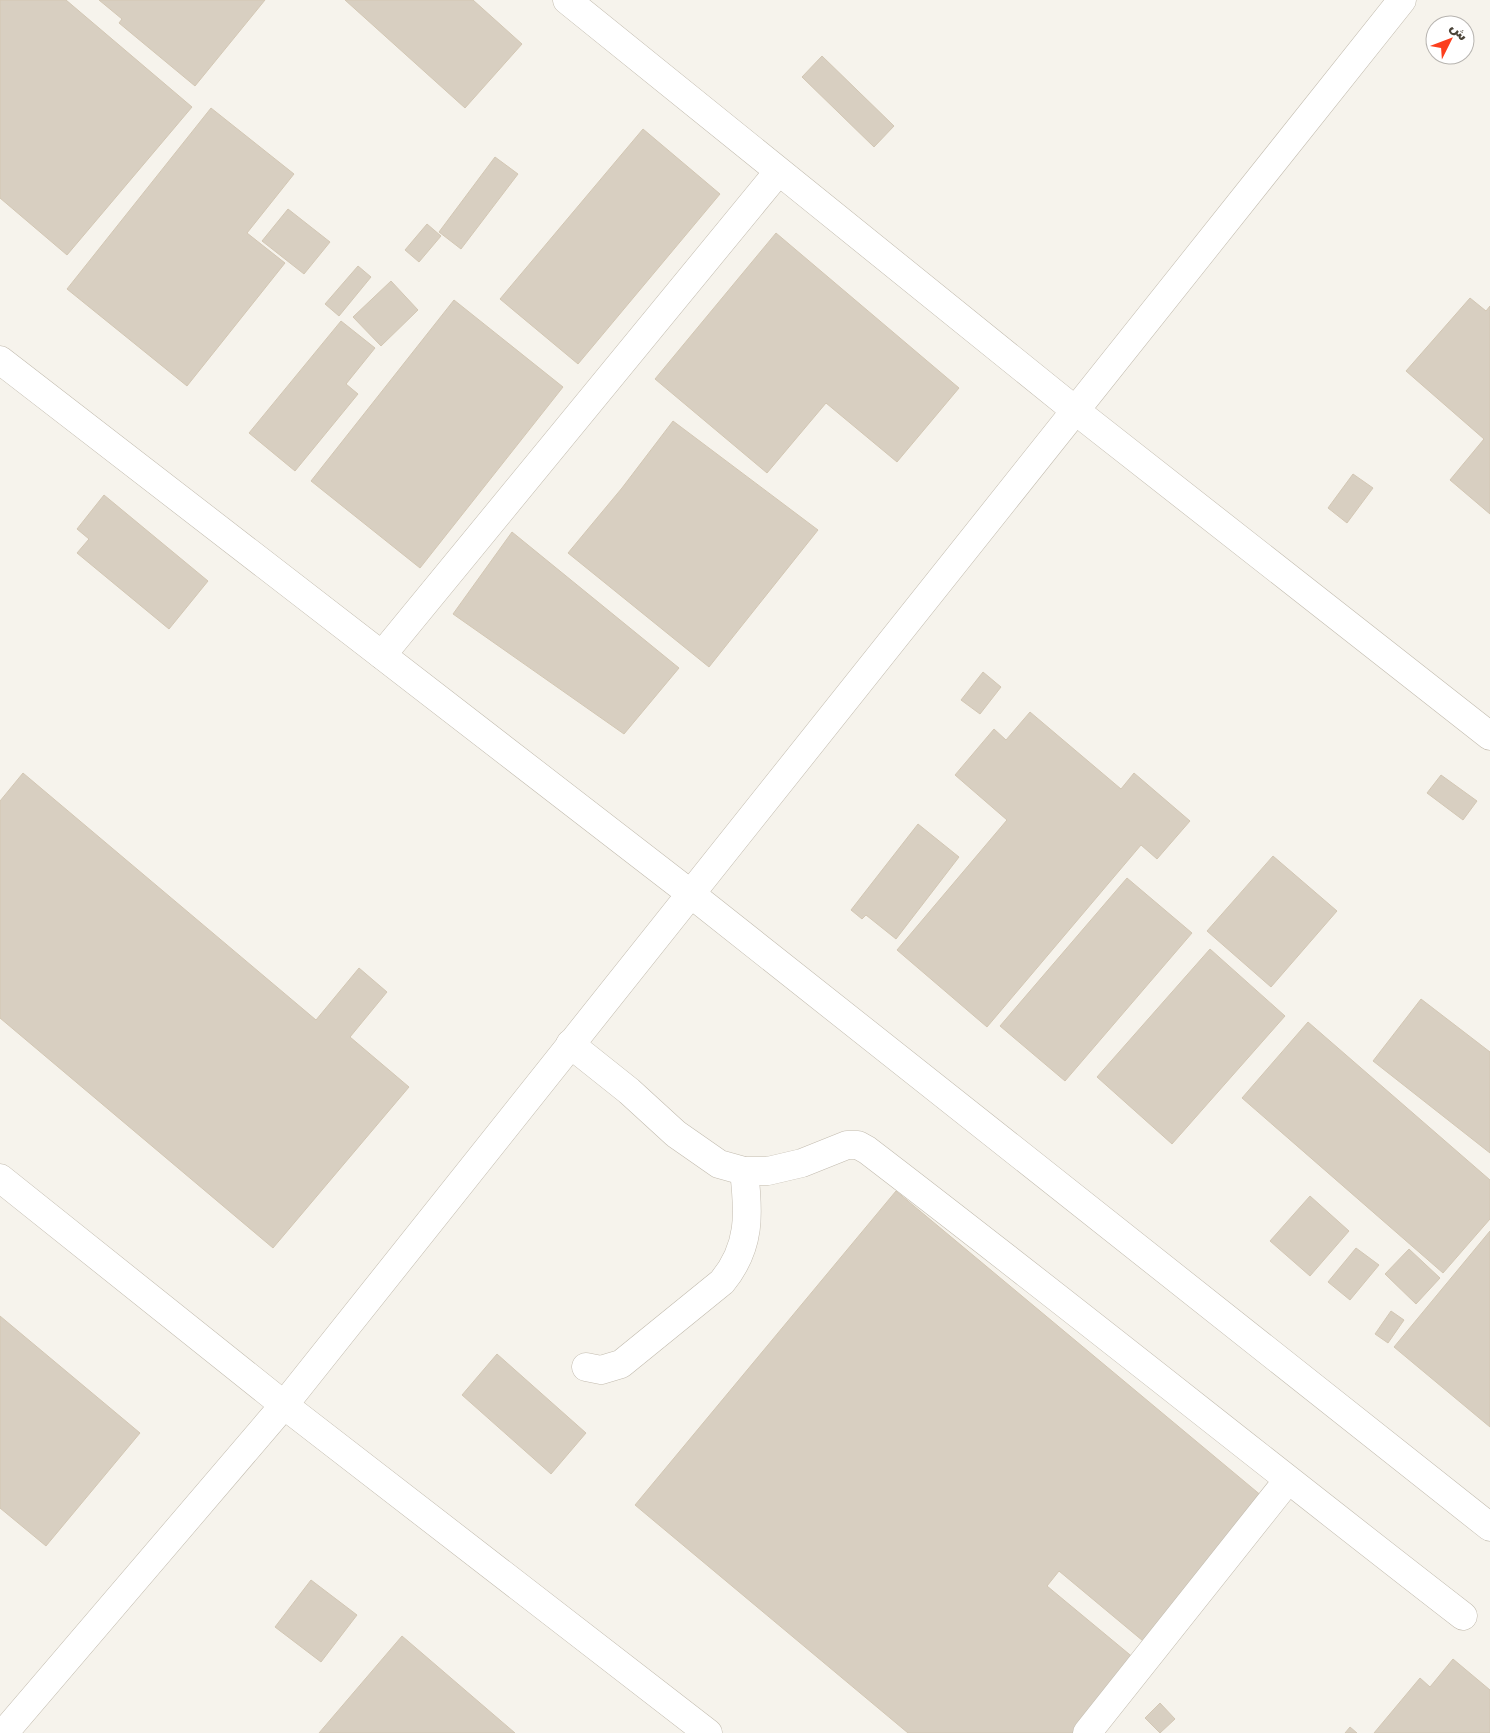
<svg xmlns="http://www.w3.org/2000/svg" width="1490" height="1733" font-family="'DejaVu Sans',Cairo,sans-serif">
	<rect width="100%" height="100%" fill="#f6f3ec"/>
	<g fill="#d8cfc1" stroke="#d3c7b4">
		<path d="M0 0H66L192 107 67 255 0 198Z"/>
		<path d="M99 0H265L195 86 119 23 122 19Z"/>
		<path d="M345 0H473L522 44 465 108Z"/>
		<path d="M822 56 894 126 874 147 802 77Z"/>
		<path d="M211 108 294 174 247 233 285 263 187 386 67 289Z"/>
		<path d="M643 129 720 194 578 364 500 299Z"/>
		<path d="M495 157 518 174 461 249 439 232Z"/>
		<path d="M288 209 330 242 304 274 262 241Z"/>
		<path d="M427 224 441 236 419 262 405 250Z"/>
		<path d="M776 233 959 388 897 462 826 403 767 473 655 379Z"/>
		<path d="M358 266 371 277 339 316 325 304Z"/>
		<path d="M391 281 418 310 381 346 353 317Z"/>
		<path d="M1470 298 1486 311 1490 306V514L1450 480 1484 439 1406 371Z"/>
		<path d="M454 300 563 387 420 568 311 481Z"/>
		<path d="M341 321 375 348 346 384 358 394 295 471 249 433Z"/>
		<path d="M673 421 818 530 709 667 568 553 622 488Z"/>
		<path d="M1353 474 1373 488 1347 523 1328 508Z"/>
		<path d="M104 495 208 581 169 629 77 553 89 539 77 529Z"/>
		<path d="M512 532 679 668 624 734 453 614Z"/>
		<path d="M983 672 1001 687 980 714 961 700Z"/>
		<path d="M1030 712 1121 789 1134 773 1190 821 1157 859 1141 845 987 1027 897 950 1007 820 955 775 994 729 1006 740Z"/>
		<path d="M23 773 316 1020 359 968 387 992 350 1037 409 1087 273 1248 0 1018V801Z"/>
		<path d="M1441 775 1477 801 1463 820 1427 793Z"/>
		<path d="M918 824 959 857 896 939 866 915 862 919 851 910Z"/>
		<path d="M1273 856 1337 911 1271 987 1207 931Z"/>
		<path d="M1127 878 1192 933 1065 1081 1000 1026Z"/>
		<path d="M1210 949 1285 1016 1172 1144 1097 1077Z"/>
		<path d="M1421 999 1490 1052V1153L1373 1061Z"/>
		<path d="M1308 1022 1490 1180V1219L1443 1273 1242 1098Z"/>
		<path d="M896 1191 1263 1497 1143 1641 1059 1571 1047 1586 1135 1659 1074 1733H908L635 1505Z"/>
		<path d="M1310 1196 1349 1231 1310 1276 1270 1241Z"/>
		<path d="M1490 1231V1427L1394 1347Z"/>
		<path d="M1356 1248 1379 1265 1350 1300 1328 1282Z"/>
		<path d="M1409 1249 1440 1278 1416 1304 1385 1274Z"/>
		<path d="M1391 1311 1404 1320 1388 1343 1375 1334Z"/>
		<path d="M0 1316 140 1433 46 1546 0 1508Z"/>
		<path d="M497 1354 586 1433 551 1474 462 1395Z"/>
		<path d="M311 1580 357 1615 321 1662 275 1627Z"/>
		<path d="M402 1636 515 1733H319Z"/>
		<path d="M1453 1659 1490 1690V1733H1374L1420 1678 1430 1687Z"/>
		<path d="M1160 1703 1175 1719 1160 1733 1145 1718Z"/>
		<path d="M1350 1727 1357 1733H1345Z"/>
	</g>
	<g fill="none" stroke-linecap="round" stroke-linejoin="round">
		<g stroke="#c2bbae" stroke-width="29">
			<g id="minor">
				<path d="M567 0 1076 411 1490 736"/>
				<path d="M0 360 691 894 1490 1527"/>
				<path d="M382 655 778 172"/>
				<path d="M570 1044 629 1091 676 1134 719 1164 744 1171H768L802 1163 847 1145H858L867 1150C1067 1303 1264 1462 1463 1616"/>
				<path d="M0 1178 284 1405 708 1733"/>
				<path d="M586 1367 601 1370 621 1364 722 1282C751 1247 749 1213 744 1171"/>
				<path d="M4 1733 284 1405 1402 0"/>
				<path d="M1087 1733 1288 1480"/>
			</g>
		</g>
		<use href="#minor" stroke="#fff" stroke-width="28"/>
	</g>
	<g transform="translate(1450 40) rotate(48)"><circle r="24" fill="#ffffff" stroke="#b7b4b0"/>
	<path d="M0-4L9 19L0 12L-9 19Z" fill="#fc3f1d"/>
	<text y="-8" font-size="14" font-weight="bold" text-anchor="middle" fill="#4b4439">ش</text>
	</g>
</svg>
